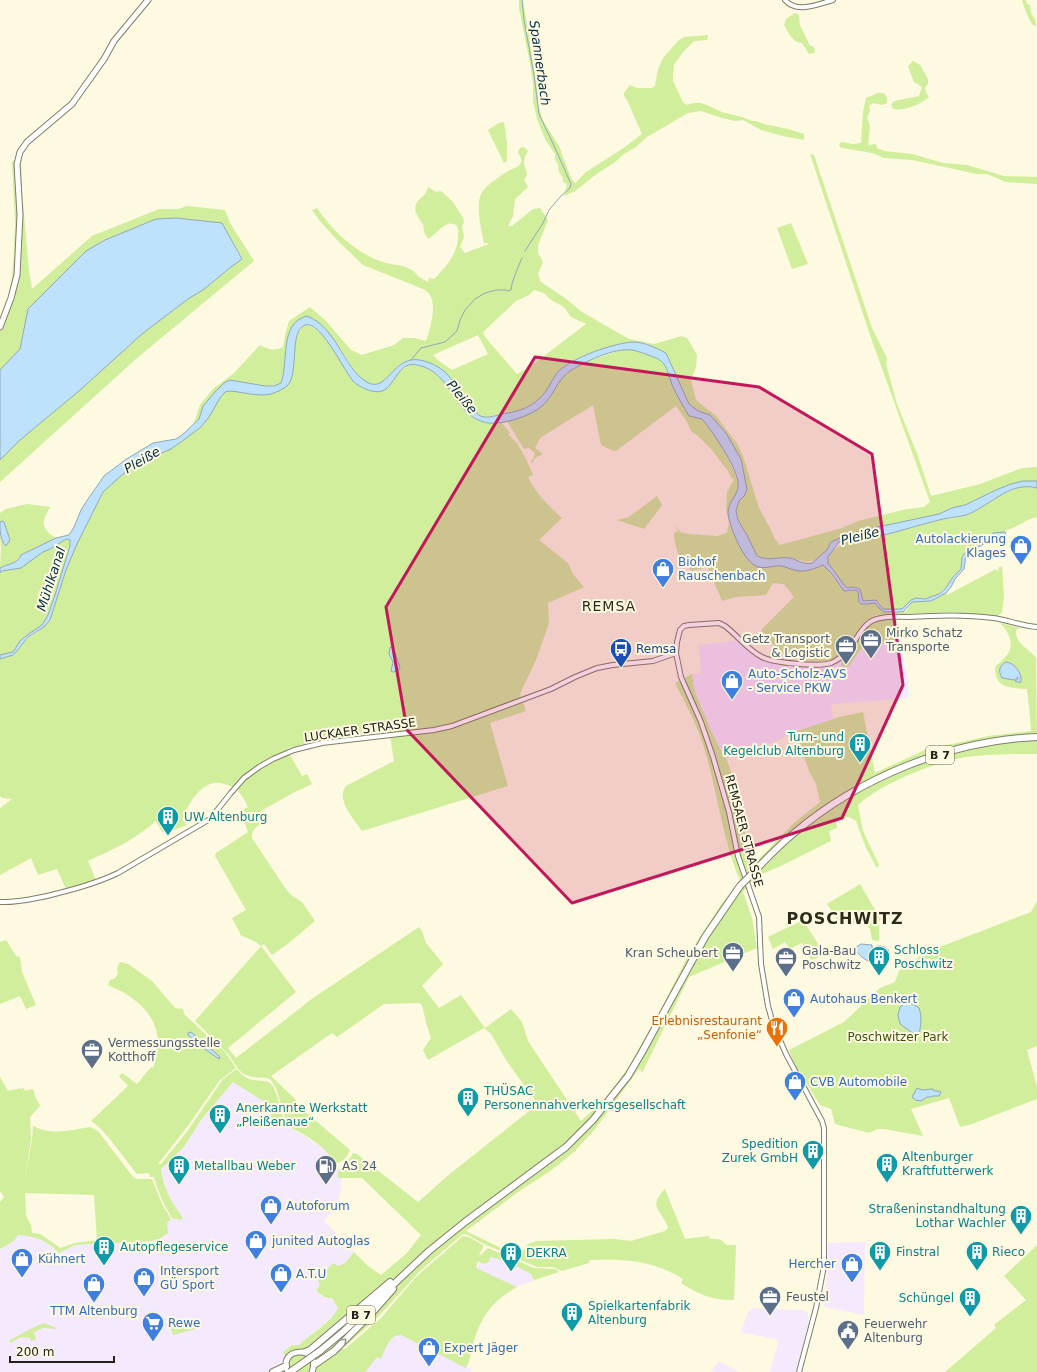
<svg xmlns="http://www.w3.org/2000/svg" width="1037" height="1372" font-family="'DejaVu Sans',sans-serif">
	<rect width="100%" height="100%" fill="#fef9e1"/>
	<g fill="#f5e9fe">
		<path d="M899 639 908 678 909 698 831 704 833 719 797 731 772 743 742 750 730 755 727 760 721 751 710 728 695 692 692 674H701L699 645 744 640 760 653 768 657 822 661 834 659 839 655Z"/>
		<path d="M233 1082 268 1104 274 1128 287 1127 296 1131 323 1148 330 1155 336 1163 339 1170 338 1178H342L340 1196 331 1212 324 1221 354 1252 345 1263 338 1266 316 1290 321 1296 327 1299 332 1298 338 1308 337 1312 331 1318 285 1356 283 1363 276 1368 266 1372H0V1249L18 1235 32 1236 44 1240 59 1253 75 1245 151 1241 167 1232V1223L172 1218 175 1220 183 1218 176 1209 165 1188 161 1169 184 1147 201 1120Z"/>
		<path d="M865 1242 864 1315 826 1307 824 1306 823 1302 827 1278 828 1243Z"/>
		<path d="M491 1250 533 1268 537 1279 517 1287 476 1270 483 1256Z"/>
		<path d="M753 1308 801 1310 808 1312 809 1321 796 1372H770L779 1340 741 1332 748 1312Z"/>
		<path d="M394 1329 472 1370 471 1372H362Z"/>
		<path d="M719 1361 739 1372H711Z"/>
	</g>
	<g fill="#d0ee9b" fill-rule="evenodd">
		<path d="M519 0H523L537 86 538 104 543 121 559 146 571 178 575 183 586 172 622 149 642 134 627 100 624 96V93L630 85 637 88H652L655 86 658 69 663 58 678 41 684 37 708 35 707 40 695 41 693 42 683 52 674 65 673 74V81L683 102 687 105 693 103H700L707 105 722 112 742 117 752 121H756L764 124 788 129 804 134V140L783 136 761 130 743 120 735 121 722 118 701 111 688 113 647 137 636 147 624 154 614 163 598 173 575 191 564 196 567 184 563 182V178L559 172 558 164 555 160V154L545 139 537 119 533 102V84L531 69 519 8Z"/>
		<path d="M1022 0H1026L1027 4 1030 5 1031 13 1035 19 1036 25 1034 26C1029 22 1024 7 1022 0Z"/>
		<path d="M795 13 799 15 800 25 810 46H813L815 50 814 53 809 54 802 43C792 42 789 33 784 25L786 19Z"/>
		<path d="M913 61 920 65 928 79V84L925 87 926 93 929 97C920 105 904 111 893 109L891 105 894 101 919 96 922 87 914 82 908 66Z"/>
		<path d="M878 93H884L887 98V103L882 105 873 103 869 106 870 111 867 118 870 126 868 145 876 144 877 148 885 151 912 154 943 163 967 165 1004 176 1037 177V184L1006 182 987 174H977L912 160 884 158 872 153 842 148 840 147 839 144 842 142 853 144 861 143 863 112 866 98Z"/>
		<path d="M504 122 507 143V161L504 163 488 130 499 123Z"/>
		<path d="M524 147 528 151C525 155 524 160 524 164 526 171 529 174 524 180L528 187 515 199 513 216 508 226H512L533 209 540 208 548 220 538 245V253L543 262 538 274 541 282 565 298 582 312 629 339 654 344 682 336 687 338 697 355 696 367 691 380 696 400 716 416 738 445 743 456 759 508 770 528 775 539 780 545 842 528 858 521 907 509 924 507 930 502 870 335 810 154 814 155 872 328 887 358 886 364 897 404 918 456 931 496 980 484 1022 468 1037 467V481H1023L1011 484 996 490 965 505 952 508 940 514 864 530 847 535 831 542 827 550 822 554 815 560 808 562 790 558 765 560 757 556 748 537 738 520 736 511 739 501 745 495 747 489 741 459 726 433 710 415 698 411 689 404 666 353C656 348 646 342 635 342 616 342 570 358 557 373 553 378 550 385 546 391 535 406 520 412 502 414 497 415 489 418 484 417 472 415 459 390 453 381 448 374 431 363 423 361 391 351 388 398 364 381 352 372 347 356 337 345 330 335 321 327 313 318L288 336 285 365 281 383C265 390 246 383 230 380L201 413 199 419 193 426 200 405 213 389 234 373 260 345C269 350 274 351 283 347L285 336 289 321 310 307 326 321 351 350 362 355 394 345 403 338H414L426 341C430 329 437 307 430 295 429 293 425 290 423 289L363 265 336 239 319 220 312 210 317 208C334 233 357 254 386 263 394 265 403 265 410 269 415 271 416 274 419 277 422 279 425 280 428 282L429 278 434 279C446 267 456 256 458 239 458 235 459 230 457 226 455 224 451 223 448 224 441 226 435 235 428 239L424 232 423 224C420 221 418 217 416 213 412 199 426 199 428 187L436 192 441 191 453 202 463 218 464 222 462 226 464 237 460 247 465 253 489 244 486 243 484 244C482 231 474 202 483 191 490 182 500 176 510 170 514 168 519 167 521 163 522 159 520 156 518 152L520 148ZM534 290 544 293 551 300 564 307 571 317 586 324 531 366 517 374 485 337 483 332 516 301 529 295ZM478 335 488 354 452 370 439 361 433 355Z"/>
		<path d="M12 161H21L22 192 29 271 32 289 92 236 159 209H178L187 206 225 210 230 223 254 261 137 358 0 482V460L20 440 79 391 142 334 188 299 203 290 242 258 222 223 176 218 156 219 105 240 86 251 28 309 20 349 0 370V321L7 304 12 279 14 251 15 223Z"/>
		<path d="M791 223 808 264 792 269 777 228Z"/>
		<path d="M304 325C319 323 340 358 346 369 348 373 350 377 352 380 357 386 365 389 371 391L409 365C457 363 449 430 502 423L510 433 508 435C519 441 528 463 533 475L528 477C536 494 549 506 562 518L539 540 568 563 573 574 584 587 548 603 549 623 536 660 520 694 526 711 490 723 508 786 362 831C355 821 335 799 346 786L394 761 389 730 321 740 288 748 290 755 302 776 307 774 312 784 293 793 261 811 267 820C260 825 251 828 252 838L285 888 291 895 302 902 315 921 289 943 272 955 264 944 261 946 296 992 228 1048 236 1058 313 998 419 927 422 931 426 943 443 964 422 986 439 1008 461 995 485 1028 511 1009 522 1022 528 1041 581 1121 606 1098 628 1068 659 1013 689 954 722 903 740 881C723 840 718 796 706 754 699 729 687 706 675 683L692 674 695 692 710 728 721 751 727 760 731 772 739 805 752 866 794 823 820 802 816 784 809 771 803 753 797 731 839 717 863 712 875 773 925 750 988 736 1031 731 1030 716 1027 689C1009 688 995 688 995 667 999 663 1007 656 1009 652 1014 642 1007 629 1000 623L1020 628 1016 630C1015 644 1029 648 1036 658L1037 754C1017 754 996 754 975 756 941 759 883 782 858 805L863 831 879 865 877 868 866 848 856 821 849 817 836 820 837 828 829 831 831 841 781 866 755 877 743 892 752 918 757 948 689 977 642 1073 641 1070 639 1069 595 1129 574 1152 549 1172 518 1192 466 1231 519 1257 528 1244 537 1241 614 1239 631 1241 665 1231 668 1228C663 1210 646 1208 665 1189L685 1239 708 1236 711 1239C722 1239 719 1239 727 1245H736L734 1300C714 1301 698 1294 681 1283L683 1279C653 1260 624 1259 590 1260L589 1263 562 1271 553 1267H537L484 1244 468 1235 463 1234 421 1270 379 1316 342 1349H345L382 1317 416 1277 463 1236 469 1237 483 1245V1248L479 1254 481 1255 488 1248 534 1268 555 1269 559 1272 534 1280 531 1274 507 1261 490 1257 489 1262 483 1264 478 1261 476 1268 517 1287C492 1301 481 1316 473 1344 471 1352 470 1361 466 1368L401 1335C389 1334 385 1351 381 1359L377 1357 365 1372H266L276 1368 283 1363 285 1356 283 1352 292 1345H299C310 1334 332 1322 338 1308L332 1298C325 1299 321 1295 316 1290L320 1286 318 1280 333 1263 338 1266 345 1263 354 1252 368 1266 381 1275 406 1254 421 1235 362 1178H338C337 1166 349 1163 353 1153L357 1154 418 1202 451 1173 538 1104 508 1063 491 1034 484 1028 428 1060 423 1050 431 1038 427 1026 422 1005 419 1003 384 1004 337 1037 332 1033 271 1076 296 1100V1104L350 1150C347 1157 343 1162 336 1163 326 1148 305 1133 288 1127L276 1088 271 1080 268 1078 252 1077 244 1074 239 1070 228 1054 195 1021 261 946 256 942 240 935V933L232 918 246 910 215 856 216 853 248 832 240 811 248 807C245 801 242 795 238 791 234 787 229 785 224 784 203 777 189 803 182 819L187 825 177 829 162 832 156 821C136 839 112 850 88 861L96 880 66 889 57 869 38 875 31 858 0 875V808L12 799 2 798 0 796V659L13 655 17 651 29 637 38 632 50 620 66 570 77 544 103 492 123 474 135 465 145 460 171 449 185 439 201 427 209 417 220 398 225 392 230 391 261 394 292 377C294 362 293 335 304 325Z"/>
		<path d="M622 350H633L644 354 658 358 664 364 680 401 689 416C693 417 698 417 701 419 712 422 733 469 738 480 739 490 735 501 732 511 732 514 730 518 730 520 729 538 753 556 765 567L782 566 794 570 815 568 823 565C829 569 841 591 847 591 850 592 853 590 857 591L858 593V599L867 604 875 603 880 609 884 612 901 613 906 611 912 602 931 601 946 593 947 595 996 569 997 571 999 570 998 568 1002 566 1004 596 1002 613 997 616 951 612 877 615C853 621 853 656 827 661 816 663 799 660 786 659V655L779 651 761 630 794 597 784 584 773 583 766 595 736 597 722 601 708 567 692 571 679 559C678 550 674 543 674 533L678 531 674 524 680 532 689 534 717 536 727 533 729 523 726 509 727 492 734 479 731 478 728 471 711 449 699 437 691 431 687 422 676 406 616 451 614 450 613 451 601 445 593 405 540 438 535 448 543 454 535 458 532 464 531 460H533L535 453 529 448 524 449 507 421C525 416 540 411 551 395 555 389 558 382 563 377 576 363 605 355 622 350Z"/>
		<path d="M1022 486H1030L1037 488V517C1025 519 1017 529 1005 530V532L992 535C986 544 970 547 962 556L961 570C950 580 945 593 930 597 924 599 917 597 911 600L902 609 885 610 882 608 879 602 873 600 863 601 860 589 853 587 846 588 828 563C827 549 855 534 868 533 872 533 876 535 880 536L944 519 956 518 971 513 999 496Z"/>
		<path d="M657 496 662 505 644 529 617 520 629 517Z"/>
		<path d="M27 504 50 507C48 511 45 516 44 520 42 527 49 535 56 538L25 553 21 555 20 558 9 565H5L0 568 1 548 0 535 4 544 7 535 5 524 0 522V513L6 509Z"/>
		<path d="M66 539 70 540V546L55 595 48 615 42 625 27 635 20 641 13 652 0 655V573L2 571 7 570 35 557Z"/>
		<path d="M881 620H895L899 639 861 649 849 666 842 668 841 667V661C856 649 861 624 881 620Z"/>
		<path d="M860 884 881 920 879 921V941L872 940 870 929 863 922 841 925 827 904Z"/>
		<path d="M1037 901V1046L1027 1050 1037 1087V1099L972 1124 960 1127 949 1098 911 1109 923 1136 884 1129H877L869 1133 835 1124 831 1109 820 1105 795 1065 789 1050 844 1022 880 988 895 982 899 971 924 953 1031 912Z"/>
		<path d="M803 920 825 955 811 960 802 943 790 949 785 942 773 949 768 937Z"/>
		<path d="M6 940 16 956 20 957 22 972 36 1005 26 1009 20 996 0 1004V942Z"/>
		<path d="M120 962 128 964 152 981 175 1008 183 1009 184 1014 225 1052 236 1068 220 1080 187 1127 158 1164H161L186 1133 223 1079 237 1069C251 1088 263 1075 272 1085 277 1090 282 1115 285 1123V1127L274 1128 268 1104 233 1082 201 1120 184 1147 161 1169C163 1188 172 1203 183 1218L180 1220 172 1218C164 1205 158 1192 154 1177H150L149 1173 137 1174C126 1161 105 1129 91 1121L128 1086 119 1076 122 1073 137 1084 151 1067 153 1068C164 1040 157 1016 132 998 125 992 116 989 108 985L110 980 114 979 118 974 117 968Z"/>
		<path d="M0 1077 8 1091 21 1088V1089L24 1088 25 1091 32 1089 34 1091 35 1097 40 1106 30 1117 31 1140 25 1177V1178L32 1140 33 1126C51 1136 71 1130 90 1127L98 1131 133 1177 137 1179H152L162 1204 171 1219 167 1223 168 1233 159 1239 151 1241 75 1245 59 1253C45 1239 37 1237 18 1235L14 1241 0 1249V1202L4 1197 0 1191ZM25 1193 94 1195 97 1240 75 1243 60 1248 49 1240 40 1234 32 1233 31 1225 26 1216Z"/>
		<path d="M1037 1245V1372H945L996 1328 994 1325 1026 1300 1004 1276Z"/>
		<path d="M192 1318 196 1329 173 1335 169 1323Z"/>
		<path d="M44 1323 56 1328V1329L43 1328 34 1332 36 1340 31 1341 30 1338 21 1337 10 1343V1340C21 1334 33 1327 44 1323Z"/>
	</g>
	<g fill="#bfe2fc" stroke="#90a8b8">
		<path d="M176 218 222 223 242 259 231 267 203 290 188 299 142 334 79 391 20 440 0 460V370L20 349 28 309 86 251 105 240 156 219Z"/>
		<path d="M307 316C336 327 343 366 365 381 388 397 392 351 424 361 432 363 441 368 447 374 456 383 470 415 484 417 490 418 497 415 502 414 521 411 534 407 546 391 550 385 553 378 557 373 570 358 616 342 635 342 647 343 656 348 666 353L689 404 698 411 710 415 726 433 741 459 747 489 745 495 739 501 736 511 738 520 748 537 757 556C770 562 778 556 790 558 799 560 802 565 812 563L827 550 831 542 847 535 864 530 939 514 952 508 965 505 996 490 1011 484 1023 481H1037V488C1013 481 993 502 973 512 964 517 953 517 943 519 922 524 901 531 880 536 858 530 858 540 839 542L828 557V563L845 586 848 588 853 587 860 589 863 601 876 600 883 609H902L911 600 916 598 925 599 939 594 945 589 953 577 961 569 962 558 964 554 989 539 993 533 1005 532 1006 535 994 537 990 540 966 555 964 569 955 579 951 587 946 593 931 601 912 602 903 612H884L880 609 875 603 867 604H861L859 602 858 591 854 590 844 591 832 574 823 565C814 569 804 573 794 570 790 569 786 567 782 566 774 565 766 569 758 567 744 563 729 526 728 513 728 500 740 495 738 482 736 466 713 432 702 419L689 416C683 406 677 396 672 385 670 379 668 370 664 364 660 359 654 357 648 355 643 353 637 351 632 350 612 348 587 361 570 371 561 377 557 386 552 394 549 398 546 403 542 406 531 416 503 425 488 423 452 417 454 372 417 365 400 361 396 381 386 389 377 396 361 388 354 382 345 373 321 320 305 325 289 331 299 372 288 385 284 389 277 392 271 394 258 397 243 392 230 391L225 392 220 398 209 417 201 427 185 439 171 449 145 460 135 465 123 474 103 492 77 544 66 570 50 620 44 627 28 637 17 651 13 655 0 659V655L13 652 20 641 27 635 42 625 48 615 55 595 70 546V540L66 539 50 549 43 552 21 568 2 571 0 573V568C7 564 18 564 21 555L25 553 56 538 69 535 74 527 81 510 88 499 104 476 125 460 153 443 176 439 182 435 199 419 203 406 216 391 224 383 230 380 265 386H274L281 383C289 361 279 323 307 316Z"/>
		<path d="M2 521 4 522 10 540 6 546C0 540 0 531 0 522Z"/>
		<path d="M390 647 392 648 395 653 400 667 398 671 393 672 391 671 393 662 389 654Z"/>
		<path d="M1006 662C1015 663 1022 673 1021 682H1017L1015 681 1018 679V677L1014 680 1002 678C998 671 999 666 1006 662Z"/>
		<path d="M861 944 872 945V948H875L877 946C880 946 884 946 886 948 893 953 888 961 882 963 869 964 863 959 855 950V948Z"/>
		<path d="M905 1003 913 1004 919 1008C922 1016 921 1026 919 1034H914L900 1024 898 1015 900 1007Z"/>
		<path d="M191 1032 218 1055 220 1057 219 1059 206 1050 188 1035V1033Z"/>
		<path d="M917 1088 922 1090 933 1089 934 1091H939L941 1092 939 1096H933L931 1097H927L921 1101 915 1100 912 1097Z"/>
	</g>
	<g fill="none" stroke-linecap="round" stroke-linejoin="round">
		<g stroke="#90a8b8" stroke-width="1">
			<path d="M522 0 524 20 534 75 539 114 556 150 571 184 570 188 560 197 549 210 543 223 525 251"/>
			<path d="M411 360 421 348 445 342 457 331 460 320 465 310 475 299 485 293 496 290H506L508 291 511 290C511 283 519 265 522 258"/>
		</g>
		<g stroke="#817d67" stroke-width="6">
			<g id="minor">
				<path d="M785 0C797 14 818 4 833 0"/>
				<path d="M0 902C16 903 31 899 47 896 71 890 95 884 118 873L210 819 230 794 244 778 259 767 273 759 294 750 322 743 434 730 452 726 551 689 575 677 597 668 613 665 653 661 676 653"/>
				<path d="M799 1372 816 1308 824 1266V1128L822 1121 786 1054 773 1024 768 1006 761 964 759 917 738 856 729 812 713 757 701 722 681 677 676 653 677 642 680 630 684 626 689 625 719 623 725 626C738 636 748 650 762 657 773 663 819 667 831 663 838 660 845 654 850 648 859 636 864 620 881 618 890 616 899 617 908 617 937 615 964 614 993 618 1008 620 1022 626 1037 627"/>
			</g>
		</g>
		<g stroke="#817d67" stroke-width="7">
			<g id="major">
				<path d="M0 327 11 298 17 275 20 215 17 164 20 152 27 142 72 104 104 59 114 41 148 0"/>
				<path d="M288 1372C276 1346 323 1345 312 1372"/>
			</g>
		</g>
		<g stroke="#817d67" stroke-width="8">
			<g id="highway">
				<path d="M750 876C764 861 777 847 793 834 860 777 949 741 1037 737"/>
				<path d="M320 1351 344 1331 429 1251 465 1222 566 1147 593 1120 628 1076 641 1054 705 937 740 886"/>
				<path d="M305 1352 310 1350 390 1282"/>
				<path d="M314 1365 334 1351 370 1315 393 1289"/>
				<path d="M273 1372 286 1366"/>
			</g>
		</g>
		<use href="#minor" stroke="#fff" stroke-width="4"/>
		<use href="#major" stroke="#fff" stroke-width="5"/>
		<use href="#highway" stroke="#fff" stroke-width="6"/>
		<g stroke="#817d67" stroke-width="8" stroke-linecap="butt">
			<g id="highway-bridge">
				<path d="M740 886 750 876"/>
				<path d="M290 1372 320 1351"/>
			</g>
		</g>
		<use href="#highway-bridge" stroke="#fff" stroke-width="6"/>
	</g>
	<defs><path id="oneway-chevron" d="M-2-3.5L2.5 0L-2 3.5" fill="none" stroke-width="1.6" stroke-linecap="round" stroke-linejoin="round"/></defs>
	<use stroke="#9c9c98" href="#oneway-chevron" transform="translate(344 1341) rotate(-44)"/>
	<path fill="#c2185b" fill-opacity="0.2" stroke="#c2185b" stroke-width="3" stroke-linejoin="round" d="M535 357 759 387 872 454 903 685 842 818 572 903 407 730 386 607Z"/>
	<defs>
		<g id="shop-pin" transform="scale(1.15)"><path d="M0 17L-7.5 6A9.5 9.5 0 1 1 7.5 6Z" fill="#3f7fe0" stroke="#fef9e1"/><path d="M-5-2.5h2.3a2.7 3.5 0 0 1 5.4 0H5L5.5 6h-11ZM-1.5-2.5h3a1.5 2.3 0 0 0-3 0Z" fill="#fff"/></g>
		<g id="office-pin" transform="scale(1.15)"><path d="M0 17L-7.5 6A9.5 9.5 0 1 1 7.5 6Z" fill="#5c6f8a" stroke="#fef9e1"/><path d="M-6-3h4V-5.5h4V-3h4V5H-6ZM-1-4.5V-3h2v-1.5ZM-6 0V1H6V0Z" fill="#fff"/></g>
		<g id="bus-pin" transform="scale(1.15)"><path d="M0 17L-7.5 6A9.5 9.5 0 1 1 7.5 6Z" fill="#1a4fb4" stroke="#fef9e1"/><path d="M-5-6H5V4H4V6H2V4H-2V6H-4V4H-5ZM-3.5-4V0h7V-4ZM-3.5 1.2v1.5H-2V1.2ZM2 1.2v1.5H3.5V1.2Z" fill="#fff"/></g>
		<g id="building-pin" transform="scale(1.15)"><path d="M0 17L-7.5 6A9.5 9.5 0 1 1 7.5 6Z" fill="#0f9aa8" stroke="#fef9e1"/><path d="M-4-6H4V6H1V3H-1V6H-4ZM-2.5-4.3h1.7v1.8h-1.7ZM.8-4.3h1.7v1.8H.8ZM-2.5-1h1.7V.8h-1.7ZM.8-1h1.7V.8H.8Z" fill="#fff"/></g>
		<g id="restaurant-pin" transform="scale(1.15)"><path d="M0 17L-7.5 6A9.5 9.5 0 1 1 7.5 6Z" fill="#e8710a" stroke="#fef9e1"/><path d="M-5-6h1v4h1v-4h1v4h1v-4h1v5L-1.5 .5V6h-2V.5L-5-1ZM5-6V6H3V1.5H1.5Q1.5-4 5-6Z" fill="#fff"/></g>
		<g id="fuel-pin" transform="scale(1.15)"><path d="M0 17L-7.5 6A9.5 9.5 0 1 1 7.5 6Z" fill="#5c6f8a" stroke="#fef9e1"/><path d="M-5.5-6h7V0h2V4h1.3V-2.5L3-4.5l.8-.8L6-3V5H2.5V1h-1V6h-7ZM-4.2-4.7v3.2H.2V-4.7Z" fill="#fff"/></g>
		<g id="supermarket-pin" transform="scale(1.15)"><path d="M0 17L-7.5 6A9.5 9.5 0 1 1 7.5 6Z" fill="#3f7fe0" stroke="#fef9e1"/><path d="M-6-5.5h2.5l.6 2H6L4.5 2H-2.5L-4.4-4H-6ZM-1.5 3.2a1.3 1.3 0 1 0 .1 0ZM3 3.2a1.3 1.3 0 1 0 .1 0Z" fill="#fff"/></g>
		<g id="civic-pin" transform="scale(1.15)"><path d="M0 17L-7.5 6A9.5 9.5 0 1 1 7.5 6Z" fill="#5c6f8a" stroke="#fef9e1"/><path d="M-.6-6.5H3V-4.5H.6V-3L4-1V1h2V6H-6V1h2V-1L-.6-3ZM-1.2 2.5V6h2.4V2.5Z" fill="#fff"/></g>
	</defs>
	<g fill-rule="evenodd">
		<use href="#shop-pin" x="1021" y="546"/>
		<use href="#shop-pin" x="663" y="569"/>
		<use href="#office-pin" x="871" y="640"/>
		<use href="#office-pin" x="846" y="646"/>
		<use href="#bus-pin" x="621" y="649"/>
		<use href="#shop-pin" x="732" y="681"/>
		<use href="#building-pin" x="860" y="744"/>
		<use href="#building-pin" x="168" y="817"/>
		<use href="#office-pin" x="733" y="953"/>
		<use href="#building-pin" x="879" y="957"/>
		<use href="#office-pin" x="786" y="958"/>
		<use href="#shop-pin" x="794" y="999"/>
		<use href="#restaurant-pin" x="777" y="1028"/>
		<use href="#office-pin" x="92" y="1050"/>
		<use href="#shop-pin" x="795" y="1082"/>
		<use href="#building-pin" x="468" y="1098"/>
		<use href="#building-pin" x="220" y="1115"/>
		<use href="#building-pin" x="813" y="1151"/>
		<use href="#building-pin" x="887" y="1164"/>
		<use href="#building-pin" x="179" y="1166"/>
		<use href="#fuel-pin" x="326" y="1166"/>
		<use href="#shop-pin" x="271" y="1206"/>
		<use href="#building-pin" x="1021" y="1216"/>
		<use href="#shop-pin" x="256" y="1241"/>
		<use href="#building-pin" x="104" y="1247"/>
		<use href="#building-pin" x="880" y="1252"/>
		<use href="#building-pin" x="977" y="1252"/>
		<use href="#building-pin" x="511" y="1253"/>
		<use href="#shop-pin" x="22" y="1259"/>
		<use href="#shop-pin" x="852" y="1264"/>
		<use href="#shop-pin" x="281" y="1274"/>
		<use href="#shop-pin" x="144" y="1278"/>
		<use href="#shop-pin" x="94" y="1284"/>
		<use href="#office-pin" x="770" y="1297"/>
		<use href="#building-pin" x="970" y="1298"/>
		<use href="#building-pin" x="572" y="1313"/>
		<use href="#supermarket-pin" x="153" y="1323"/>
		<use href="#civic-pin" x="848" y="1331"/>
		<use href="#shop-pin" x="429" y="1348"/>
	</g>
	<g text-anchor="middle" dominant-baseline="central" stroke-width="4" stroke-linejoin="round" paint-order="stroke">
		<g fill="#fef9e1" stroke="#656255" stroke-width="1">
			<rect x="926" y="746" width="28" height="18" rx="3"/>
			<rect x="347" y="1306" width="28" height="18" rx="3"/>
		</g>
		<g font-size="11" font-weight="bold" fill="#232219">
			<text x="940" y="755">B 7</text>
			<text x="361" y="1315">B 7</text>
		</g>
		<g font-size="12" fill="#366cbe" stroke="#fef9e1" text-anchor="start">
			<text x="1006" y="539" text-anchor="end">Autolackierung<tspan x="1006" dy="14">Klages</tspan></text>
			<text x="678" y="562">Biohof<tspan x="678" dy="14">Rauschenbach</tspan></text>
			<text x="748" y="674">Auto-Scholz-AVS<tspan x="748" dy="14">- Service PKW</tspan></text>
			<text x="810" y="999">Autohaus Benkert</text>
			<text x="810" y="1082">CVB Automobile</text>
			<text x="286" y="1206">Autoforum</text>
			<text x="272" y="1241">junited Autoglas</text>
			<text x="38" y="1259">Kühnert</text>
			<text x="836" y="1264" text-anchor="end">Hercher</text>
			<text x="160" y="1271">Intersport<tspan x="160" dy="14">GÜ Sport</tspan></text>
			<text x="296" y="1274">A.T.U</text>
			<text x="94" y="1311" text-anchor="middle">TTM Altenburg</text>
			<text x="168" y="1323">Rewe</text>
			<text x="444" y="1348">Expert Jäger</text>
		</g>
		<g font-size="12" fill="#4e5e75" stroke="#fef9e1" text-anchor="start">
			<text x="886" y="633">Mirko Schatz<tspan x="886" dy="14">Transporte</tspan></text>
			<text x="830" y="639" text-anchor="end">Getz Transport<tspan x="830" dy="14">&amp; Logistic</tspan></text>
			<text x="802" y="951">Gala-Bau<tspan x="802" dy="14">Poschwitz</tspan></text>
			<text x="718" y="953" text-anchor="end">Kran Scheubert</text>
			<text x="108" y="1043">Vermessungsstelle<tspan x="108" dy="14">Kotthoff</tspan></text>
			<text x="342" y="1166">AS 24</text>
			<text x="786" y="1297">Feustel</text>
			<text x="864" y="1324">Feuerwehr<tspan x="864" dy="14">Altenburg</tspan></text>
		</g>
		<g font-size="12" fill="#164399" stroke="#fef9e1" text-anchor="start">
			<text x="636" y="649">Remsa</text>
		</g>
		<g font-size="12" fill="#232219" stroke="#fef9e1">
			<text transform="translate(360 730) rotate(-8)">LUCKAER STRASSE</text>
			<text transform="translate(744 831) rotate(75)">REMSAER STRASSE</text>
		</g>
		<g font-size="12" fill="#0d838f" stroke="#fef9e1" text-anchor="start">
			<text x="844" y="737" text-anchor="end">Turn- und<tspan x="844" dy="14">Kegelclub Altenburg</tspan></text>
			<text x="184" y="817">UW Altenburg</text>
			<text x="894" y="950">Schloss<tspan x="894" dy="14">Poschwitz</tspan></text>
			<text x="484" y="1091">THÜSAC<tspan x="484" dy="14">Personennahverkehrsgesellschaft</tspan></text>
			<text x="236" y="1108">Anerkannte Werkstatt<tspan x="236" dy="14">„Pleißenaue“</tspan></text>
			<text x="798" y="1144" text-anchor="end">Spedition<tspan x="798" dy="14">Zurek GmbH</tspan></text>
			<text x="902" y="1157">Altenburger<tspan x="902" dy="14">Kraftfutterwerk</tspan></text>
			<text x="194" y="1166">Metallbau Weber</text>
			<text x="1006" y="1209" text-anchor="end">Straßeninstandhaltung<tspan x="1006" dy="14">Lothar Wachler</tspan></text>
			<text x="120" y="1247">Autopflegeservice</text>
			<text x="896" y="1252">Finstral</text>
			<text x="992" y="1252">Rieco</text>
			<text x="526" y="1253">DEKRA</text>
			<text x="954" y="1298" text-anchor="end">Schüngel</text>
			<text x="588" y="1306">Spielkartenfabrik<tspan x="588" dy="14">Altenburg</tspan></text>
		</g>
		<g font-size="12" fill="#c56008" stroke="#fef9e1" text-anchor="end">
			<text x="762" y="1021">Erlebnisrestaurant<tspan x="762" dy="14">„Senfonie“</tspan></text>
		</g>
		<g font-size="12" fill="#3c500a" stroke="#fef9e1">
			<text x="898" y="1037">Poschwitzer Park</text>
		</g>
		<g font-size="13" font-style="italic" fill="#022e46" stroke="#fef9e1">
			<text transform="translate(540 63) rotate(82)">Spannerbach</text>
			<text transform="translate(462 397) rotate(50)">Pleiße</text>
			<text transform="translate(142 460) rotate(-30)">Pleiße</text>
			<text transform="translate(860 536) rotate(-14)">Pleiße</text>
			<text transform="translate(51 579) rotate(-72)">Mühlkanal</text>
		</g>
		<g font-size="14" letter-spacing="1" fill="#2f2b18" stroke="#fef9e1">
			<text x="609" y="606">REMSA</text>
		</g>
		<g font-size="16" font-weight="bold" letter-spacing="1" fill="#2f2b18" stroke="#fef9e1">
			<text x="845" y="918">POSCHWITZ</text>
		</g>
	</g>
	<path d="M10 1356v6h104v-6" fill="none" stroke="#232219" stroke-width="2"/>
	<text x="16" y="1356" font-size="12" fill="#232219" stroke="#fef9e1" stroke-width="3" paint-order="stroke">200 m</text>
</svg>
